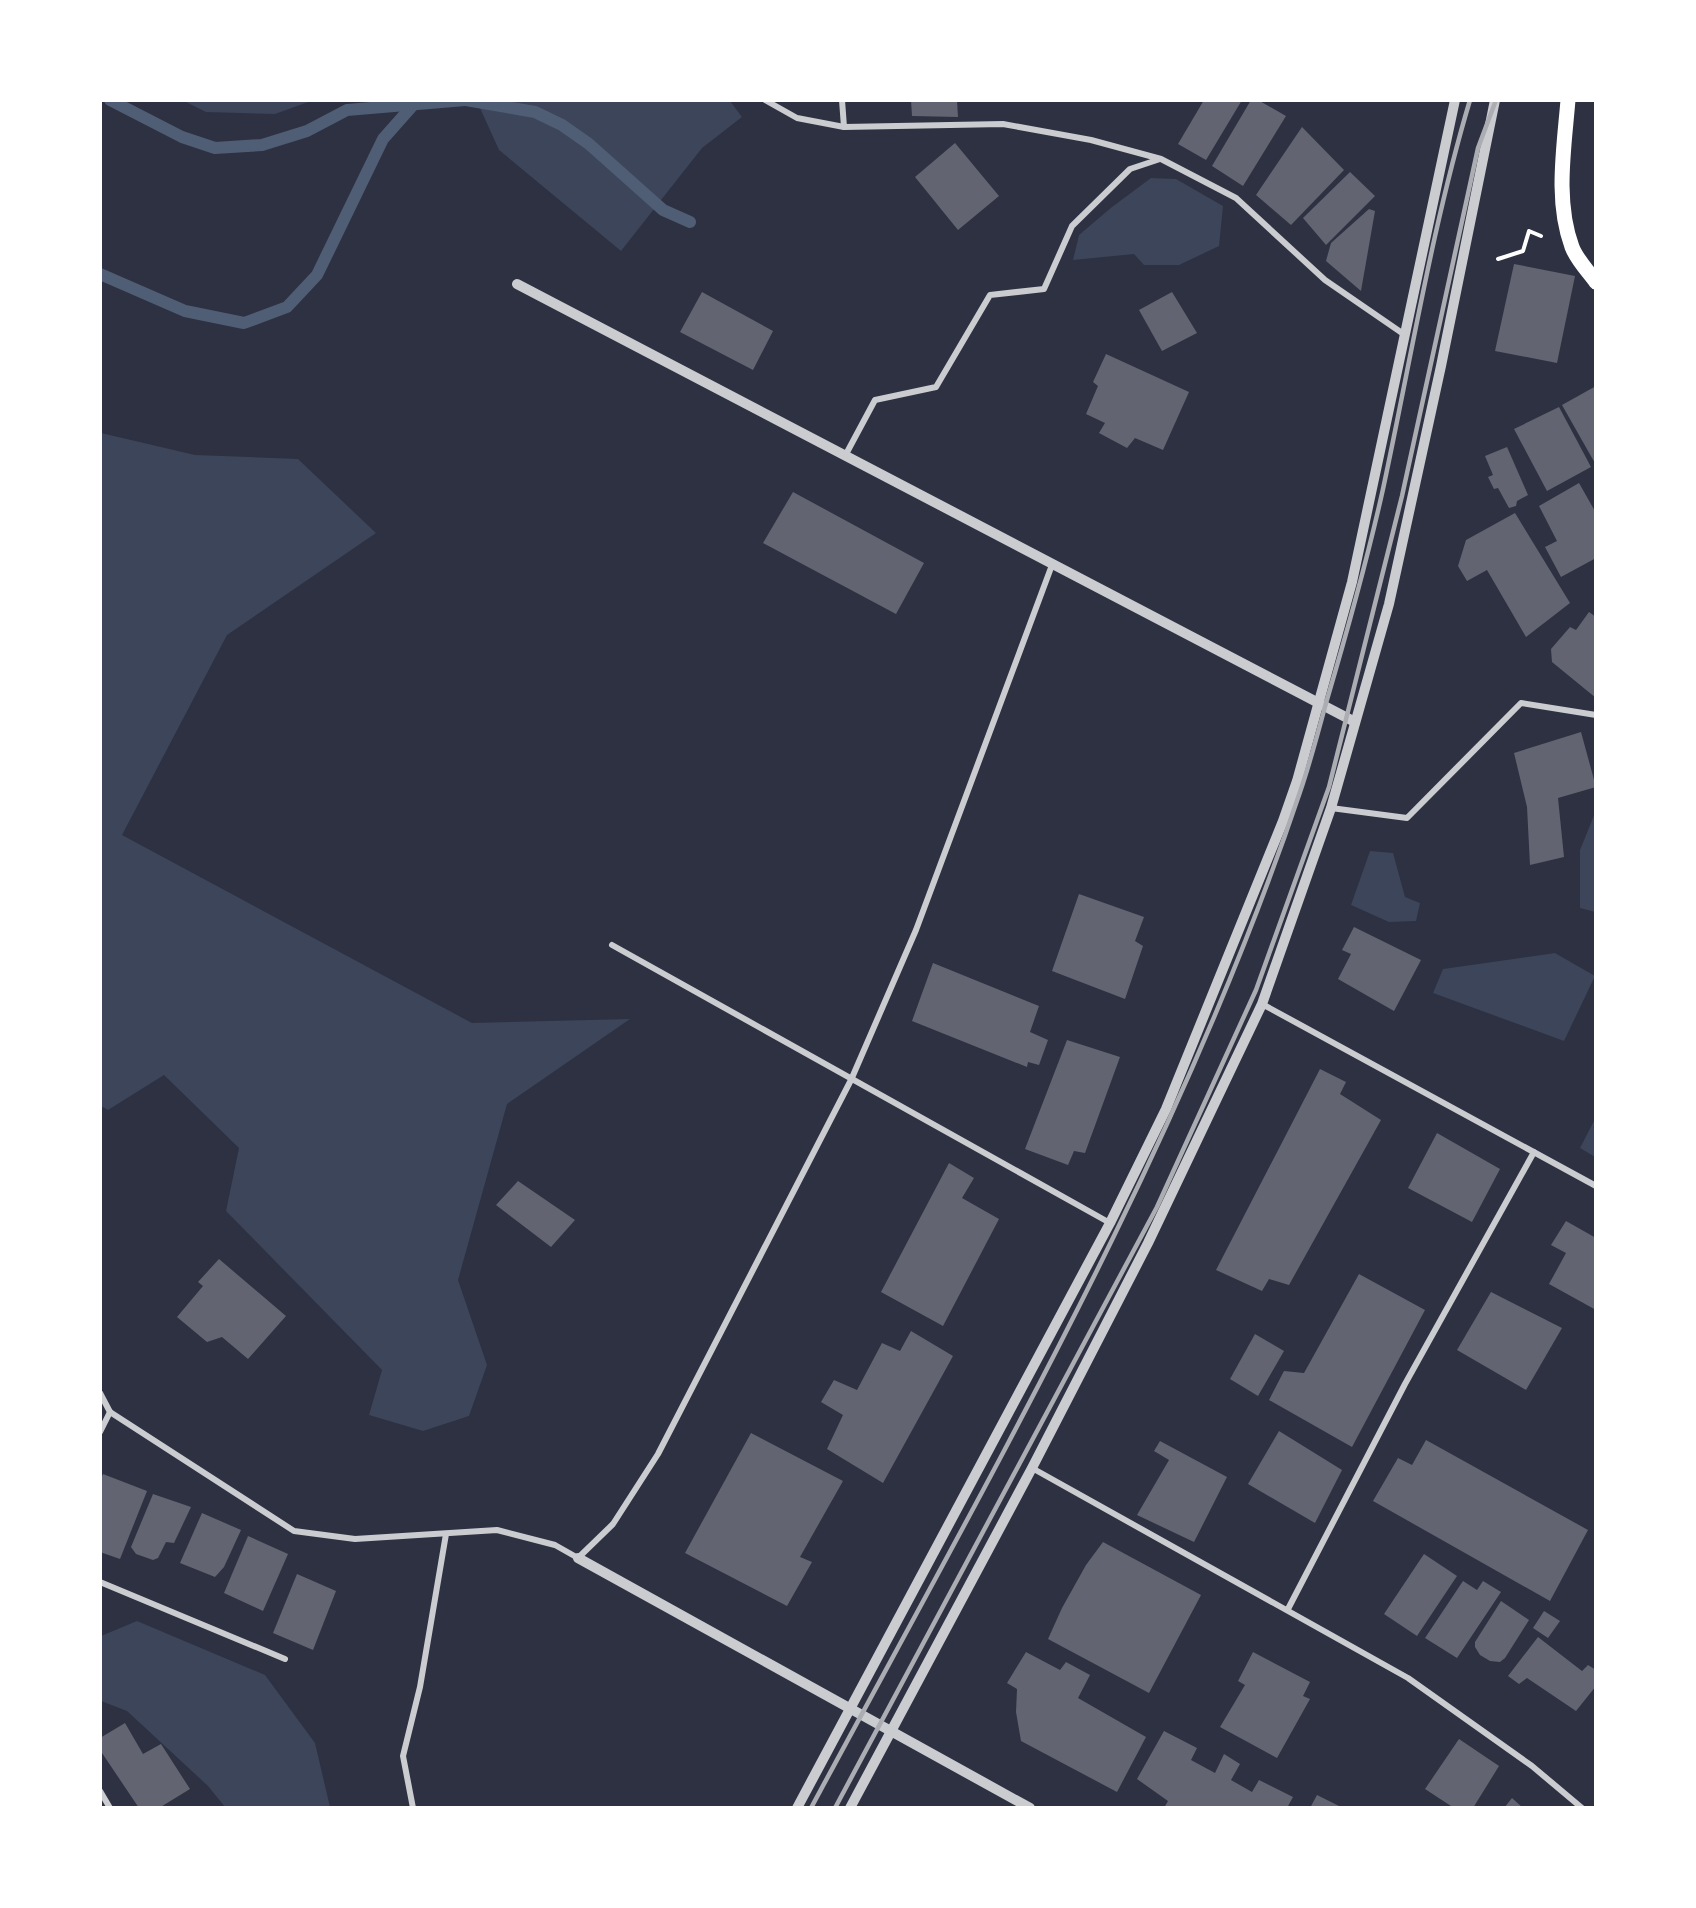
<svg xmlns="http://www.w3.org/2000/svg" width="1696" height="1908" font-family="Mulish,sans-serif">
	<rect width="100%" height="100%" fill="#2d3142"/>
	<g fill="#3c4559">
		<path d="M184 101V100L311 101 275 114 206 112Z"/>
		<path d="M436 101H730L742 117 702 148 621 251 499 150 480 108Z"/>
		<path d="M1151 178 1176 179 1223 206 1219 246 1179 265H1144L1134 254 1073 260 1079 235 1112 207Z"/>
		<path d="M101 433 195 455 298 459 376 533 227 635 122 835 472 1023 630 1019 507 1104 458 1280 487 1365 469 1416 423 1431 369 1415 382 1370 226 1211 239 1148 164 1075 108 1110 101 1106Z"/>
		<path d="M1595 813V912L1580 908V850Z"/>
		<path d="M1370 851 1393 853 1405 897 1420 903 1416 921 1389 922 1351 905Z"/>
		<path d="M1555 953 1595 976 1564 1041 1433 993 1443 969Z"/>
		<path d="M1595 1119V1157L1580 1148Z"/>
		<path d="M137 1621 265 1675 315 1743 330 1807H225L208 1786 127 1711 101 1701V1636Z"/>
	</g>
	<g fill="none" stroke-linecap="round" stroke-linejoin="round">
		<g stroke="#4f5d75" stroke-width="12">
			<path d="M110 100 182 137 215 148 262 145 307 131 347 110 465 100"/>
			<path d="M466 100 535 112 562 125 589 144 663 210 690 222"/>
			<path d="M100 274 185 311 244 323 287 307 317 275 383 139 414 104"/>
		</g>
	</g>
	<g fill="#626471">
		<path d="M911 100H957L958 117 912 116Z"/>
		<path d="M1204 100H1242L1206 160 1178 144Z"/>
		<path d="M1251 100H1258L1286 116 1243 186 1212 166Z"/>
		<path d="M1302 127 1344 170 1291 225 1256 195Z"/>
		<path d="M955 143 999 196 958 230 915 177Z"/>
		<path d="M1350 172 1375 196 1326 245 1303 218Z"/>
		<path d="M1369 209 1375 211 1361 291 1326 261 1331 243Z"/>
		<path d="M1514 264 1575 276 1557 363 1495 351Z"/>
		<path d="M702 292 773 331 753 370 680 332Z"/>
		<path d="M1172 292 1197 333 1162 351 1139 310Z"/>
		<path d="M1106 354 1189 392 1163 450 1135 438 1127 448 1099 433 1105 423 1086 414 1098 386 1093 382Z"/>
		<path d="M1596 386V465L1562 405Z"/>
		<path d="M1559 407 1591 467 1547 491 1514 429Z"/>
		<path d="M1507 447 1528 495 1517 501 1516 506 1509 508 1498 488 1494 489 1488 477 1493 475 1485 456Z"/>
		<path d="M1579 483 1596 513V558L1561 577 1545 547 1557 541 1539 506Z"/>
		<path d="M793 492 924 563 896 614 763 543Z"/>
		<path d="M1515 513 1570 603 1526 637 1487 570 1467 581 1458 566 1466 540Z"/>
		<path d="M1589 612 1596 617V698L1552 662 1551 649 1570 627 1576 630Z"/>
		<path d="M1581 732 1596 787 1558 798 1564 857 1530 865 1527 807 1514 753Z"/>
		<path d="M1079 894 1144 917 1135 941 1143 946 1125 999 1052 971Z"/>
		<path d="M1354 927 1421 960 1394 1011 1338 979 1351 954 1342 950Z"/>
		<path d="M933 963 1039 1006 1030 1032 1048 1040 1039 1065 1028 1062 1027 1067 912 1021Z"/>
		<path d="M1067 1040 1120 1057 1085 1153 1074 1151 1068 1165 1025 1149Z"/>
		<path d="M1320 1069 1346 1082 1340 1094 1381 1120 1289 1285 1269 1279 1262 1291 1216 1270Z"/>
		<path d="M1437 1133 1500 1169 1472 1222 1408 1188Z"/>
		<path d="M949 1163 974 1178 962 1198 999 1219 943 1326 881 1292Z"/>
		<path d="M518 1181 575 1220 551 1247 496 1205Z"/>
		<path d="M1566 1221 1596 1238V1310L1549 1284 1566 1253 1551 1245Z"/>
		<path d="M219 1259 286 1316 248 1359 222 1337 207 1342 177 1317 203 1286 198 1282Z"/>
		<path d="M1359 1274 1425 1310 1352 1447 1269 1400 1284 1371 1304 1373Z"/>
		<path d="M1491 1292 1562 1328 1526 1390 1457 1350Z"/>
		<path d="M911 1331 953 1356 883 1483 827 1449 843 1415 821 1402 834 1380 857 1390 882 1343 900 1351Z"/>
		<path d="M1255 1334 1284 1351 1258 1396 1230 1379Z"/>
		<path d="M1279 1431 1342 1470 1315 1523 1248 1484Z"/>
		<path d="M751 1433 843 1481 800 1557 812 1562 787 1606 685 1553Z"/>
		<path d="M1426 1440 1588 1530 1550 1601 1373 1501 1398 1458 1412 1465Z"/>
		<path d="M1160 1441 1227 1477 1194 1542 1137 1515 1169 1460 1154 1451Z"/>
		<path d="M103 1474 147 1491 120 1559 100 1552V1481Z"/>
		<path d="M153 1494 191 1507 174 1543 166 1542 158 1558 153 1560 136 1554 131 1547Z"/>
		<path d="M202 1513 241 1530 224 1567 215 1577 180 1563Z"/>
		<path d="M248 1536 288 1554 263 1611 224 1593Z"/>
		<path d="M1103 1542 1201 1595 1149 1693 1048 1639 1062 1608 1086 1565Z"/>
		<path d="M1424 1554 1457 1576 1417 1636 1384 1614Z"/>
		<path d="M297 1574 336 1591 313 1650 273 1633Z"/>
		<path d="M1463 1581 1477 1590 1483 1581 1501 1592 1457 1658 1425 1638Z"/>
		<path d="M1501 1601 1529 1620 1505 1658 1500 1662 1490 1661 1480 1655 1475 1647V1642Z"/>
		<path d="M1544 1611 1560 1621 1548 1638 1533 1628Z"/>
		<path d="M1538 1637 1582 1671 1588 1665 1596 1670V1686L1576 1711 1527 1678 1519 1684 1508 1676Z"/>
		<path d="M1026 1652 1060 1670 1066 1662 1090 1675 1078 1698 1146 1737 1117 1792 1021 1741 1016 1712 1017 1689 1007 1683Z"/>
		<path d="M1253 1652 1310 1682 1303 1696 1310 1699 1277 1758 1220 1727 1245 1685 1238 1681Z"/>
		<path d="M125 1723 143 1754 161 1744 190 1789 159 1808H139L100 1750V1738Z"/>
		<path d="M1164 1731 1197 1748 1191 1760 1215 1773 1224 1754 1240 1764 1231 1780 1252 1792 1259 1780 1293 1797 1287 1808H1164L1168 1801 1137 1779Z"/>
		<path d="M1459 1739 1499 1766 1473 1808H1454L1425 1789Z"/>
		<path d="M1317 1795 1343 1808H1310Z"/>
		<path d="M1512 1798 1523 1808H1504Z"/>
	</g>
	<g fill="none" stroke-linecap="round" stroke-linejoin="round">
		<path stroke="#fff" stroke-width="4" d="M1498 259 1523 251 1529 231 1541 236"/>
		<g stroke="#caccd0" stroke-width="6">
			<path d="M765 100 797 118 844 127 1003 124 1091 140 1161 159 1236 198 1325 280 1405 335"/>
			<path d="M842 100 844 127"/>
			<path d="M845 456 875 400 936 387 990 295 1044 289 1072 226 1130 169 1160 159"/>
			<path d="M1331 808 1407 818 1521 703 1596 715"/>
			<path d="M612 945 1110 1223"/>
			<path d="M1262 1004 1596 1186"/>
			<path d="M100 1393 110 1412 294 1531 355 1539 497 1530 555 1545 578 1558 613 1524 658 1454 851 1080 916 930 1052 565"/>
			<path d="M100 1432 110 1412"/>
			<path d="M1032 1468 1408 1678 1532 1766 1582 1808"/>
			<path d="M100 1582 285 1659"/>
			<path d="M1288 1609 1405 1384 1534 1152"/>
			<path d="M100 1791 110 1808"/>
			<path d="M413 1808 403 1756 420 1687 446 1534"/>
		</g>
		<g stroke="#caccd0" stroke-width="10">
			<path d="M517 284 1355 722"/>
			<path d="M578 1558 1030 1808"/>
			<path d="M797 1808 1110 1223 1166 1109 1283 821 1297 781 1352 582 1455 100"/>
			<path d="M850 1808 1032 1468 1148 1243 1262 1004 1331 808 1389 604 1441 366 1495 100"/>
		</g>
		<path stroke="#fff" stroke-width="15" d="M1568 100C1564 149 1555 201 1572 247 1577 260 1588 271 1596 282"/>
		<g stroke="#abadb3" stroke-width="4.5">
			<path d="M811 1808C989 1477 1180 1149 1300 792 1310 763 1318 733 1326 703 1347 632 1367 561 1383 489 1411 359 1432 227 1470 100"/>
			<path d="M835 1808 1157 1207 1256 990 1329 787 1402 496 1478 148 1496 100"/>
		</g>
	</g>
	<rect width="1696" height="1908" fill="none" stroke="#ffffff" stroke-width="204"/>
</svg>
